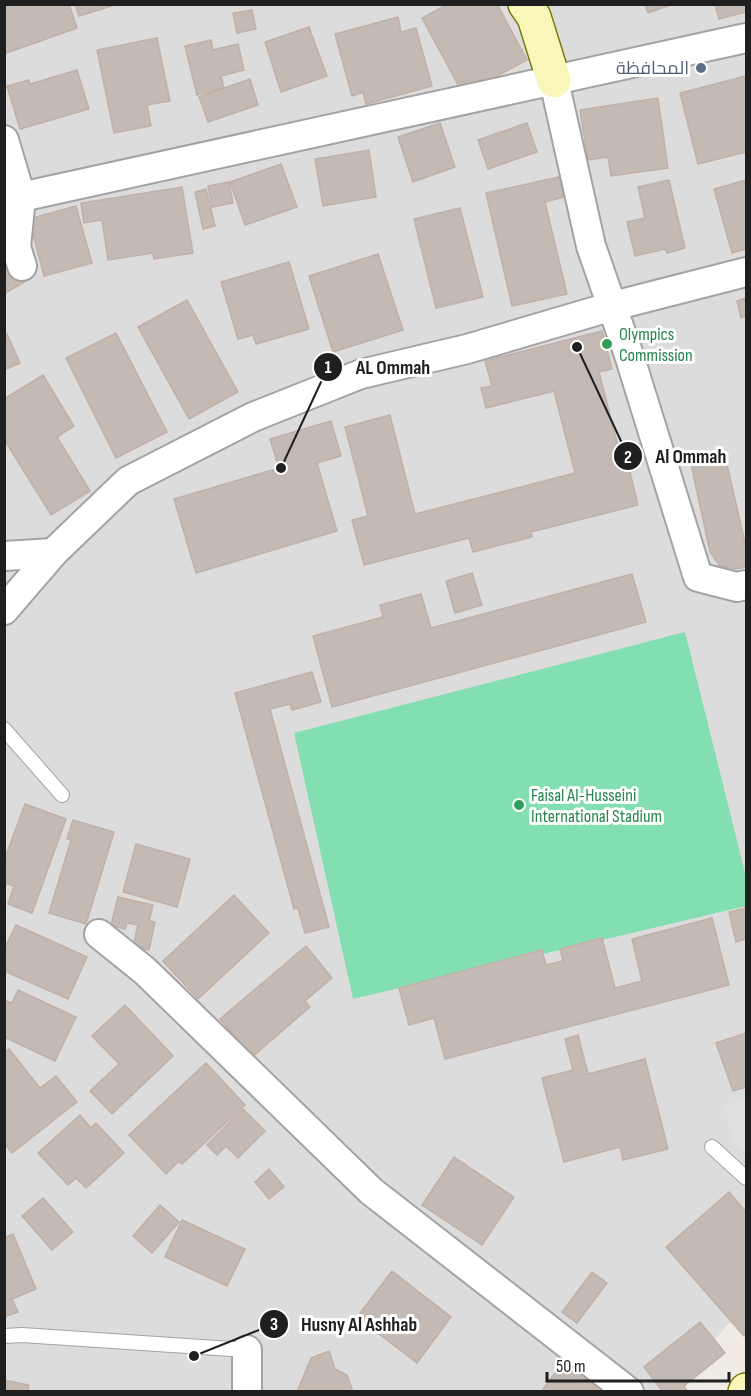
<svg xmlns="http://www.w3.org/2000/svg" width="751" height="1396" font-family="'Sofia Sans Condensed',Cairo,sans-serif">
	<rect width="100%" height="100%" fill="#f0ebe5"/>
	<path fill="#dddcdc" d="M5 5H746V1314L727 1325 673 1391 5 1392Z"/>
	<path fill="#83deb2" d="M685 632 746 877V906L353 999 294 733Z"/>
	<path fill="#dfdfdf" d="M746 1098V1153L733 1140 724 1105Z"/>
	<g fill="#c4bab4" stroke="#c1b0a7" stroke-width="1.5">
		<path d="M4 4H69L77 28 4 54Z"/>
		<path d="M75 4H118L79 16Z"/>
		<path d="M448 4H497L527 60 463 94 422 18Z"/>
		<path d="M645 4H673L648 13Z"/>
		<path d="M715 4H746V12L719 19Z"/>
		<path d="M252 10 256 29 237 33 233 13Z"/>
		<path d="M398 17 401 32 416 28 432 86 366 104 363 92 352 96 335 34Z"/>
		<path d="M309 27 327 76 281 92 265 42Z"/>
		<path d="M157 38 170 101 147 105 151 126 114 133 97 50Z"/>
		<path d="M211 40 213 50 238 44 244 70 221 76 224 88 197 95 185 46Z"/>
		<path d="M77 70 89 109 20 129 7 86 29 80 30 84Z"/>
		<path d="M746 76V152L698 164 680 93Z"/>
		<path d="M250 79 258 105 208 122 199 97Z"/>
		<path d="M658 98 668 168 611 176 608 157 588 160 580 110Z"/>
		<path d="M440 123 455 167 413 182 398 137Z"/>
		<path d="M527 123 537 152 488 169 478 140Z"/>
		<path d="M369 150 376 197 323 206 315 159Z"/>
		<path d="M281 164 297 207 245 225 230 182Z"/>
		<path d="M559 177 564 197 545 202 567 294 512 306 486 193Z"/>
		<path d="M669 180 685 248 667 253 665 249 635 256 627 222 645 218 638 187Z"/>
		<path d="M746 180V249L732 253 714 189Z"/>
		<path d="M229 182 233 203 212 207 208 186Z"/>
		<path d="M182 187 193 253 154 259 153 253 108 260 102 220 84 223 81 203Z"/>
		<path d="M206 189 215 226 203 229 195 192Z"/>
		<path d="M76 206 92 263 44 276 29 219Z"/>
		<path d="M460 208 483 297 436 308 414 219Z"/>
		<path d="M4 244 26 281 4 294Z"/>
		<path d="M378 254 403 330 333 352 309 276Z"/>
		<path d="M289 262 309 329 256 344 253 335 238 339 221 282Z"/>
		<path d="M746 298V316L741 318 737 301Z"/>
		<path d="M187 300 238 392 189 419 138 327Z"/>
		<path d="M602 331 612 369 599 372 623 466 628 464 638 505 531 532 532 537 473 552 469 538 364 565 352 520 368 516 345 427 390 415 415 514 575 473 554 391 486 408 481 388 492 386 485 361Z"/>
		<path d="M116 333 167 432 116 458 66 358Z"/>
		<path d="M7 334 20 363 4 370V335Z"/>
		<path d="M43 375 74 426 57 437 90 491 51 515 4 439V399Z"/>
		<path d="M331 421 341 456 317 463 337 531 196 573 174 499 279 468 270 439Z"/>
		<path d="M725 456 746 547V567L736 569 720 566 710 552 691 464Z"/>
		<path d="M472 573 482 605 455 613 446 581Z"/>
		<path d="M632 574 646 622 332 707 313 636 383 617 380 605 421 594 431 628Z"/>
		<path d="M312 672 321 702 292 710 290 704 270 709 329 927 305 933 298 908 294 909 235 693Z"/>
		<path d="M25 804 66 819 32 913 8 904 14 886 4 883V861Z"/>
		<path d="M73 820 114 832 86 924 49 913 71 840 67 839Z"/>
		<path d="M136 844 190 859 177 907 123 892Z"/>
		<path d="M234 895 269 933 198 999 163 961Z"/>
		<path d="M118 897 153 905 149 921 155 922 149 950 133 946 138 925 127 923 125 929 111 925Z"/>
		<path d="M746 908V939L736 942 729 912Z"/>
		<path d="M712 918 729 985 445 1059 434 1018 409 1025 399 988 542 950 546 965 563 961 560 949 602 938 615 988 642 981 632 939Z"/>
		<path d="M16 925 87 957 68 999 4 971V950Z"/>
		<path d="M306 946 332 978 305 1001 310 1007 252 1057 220 1019Z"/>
		<path d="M18 990 76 1017 55 1061 4 1037V1000L12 1003Z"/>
		<path d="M125 1005 173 1056 112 1114 90 1091 119 1064 92 1036Z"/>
		<path d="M746 1033V1087L733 1091 716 1043Z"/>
		<path d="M578 1035 588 1074 645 1059 668 1149 623 1160 620 1147 564 1162 542 1078 573 1070 565 1039Z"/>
		<path d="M9 1049 40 1088 56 1076 77 1102 12 1153 4 1143V1053Z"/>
		<path d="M206 1063 245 1105 182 1164 179 1161 166 1174 129 1135Z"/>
		<path d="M243 1109 265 1131 238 1158 226 1146 217 1155 207 1145Z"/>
		<path d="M80 1115 91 1128 96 1123 124 1153 86 1188 76 1178 68 1185 38 1153Z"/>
		<path d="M454 1157 514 1197 482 1245 422 1205Z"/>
		<path d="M269 1169 284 1187 269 1199 255 1182Z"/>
		<path d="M729 1192 746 1212V1334L744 1336 666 1247Z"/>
		<path d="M43 1198 73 1232 52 1250 22 1216Z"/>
		<path d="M160 1205 179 1222 152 1253 133 1236Z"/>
		<path d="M182 1220 245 1249 227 1286 165 1257Z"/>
		<path d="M13 1234 36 1289 12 1299 18 1312 4 1317V1238Z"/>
		<path d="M392 1271 451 1317 417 1363 357 1317Z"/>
		<path d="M592 1272 607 1283 577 1323 562 1312Z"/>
		<path d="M700 1322 725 1353 684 1386 688 1392H663L644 1367Z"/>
		<path d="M329 1351 335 1369 347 1375 353 1392H297L311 1358Z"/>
		<path d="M568 1355 617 1392H541Z"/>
		<path d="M4 1380 29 1385 28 1392H4Z"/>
	</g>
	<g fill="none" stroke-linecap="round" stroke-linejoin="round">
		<g stroke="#a3a3a3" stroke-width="16">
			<g id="lane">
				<path d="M4 729 62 795"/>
				<path d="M712 1147 746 1178"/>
				<path d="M4 1336 22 1335 247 1350"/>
			</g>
		</g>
		<g stroke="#a3a3a3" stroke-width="32">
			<g id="street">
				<path d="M554 81 591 246 630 358 698 577 737 587 746 585"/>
				<path d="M4 140 21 197 16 247 22 266"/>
				<path d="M4 202 21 197 746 38"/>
				<path d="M4 556 53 553"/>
				<path d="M4 610 53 553 128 481 253 417 361 374 467 349 613 306 746 272"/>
				<path d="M99 934 145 971 371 1191 629 1392"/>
				<path d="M247 1350V1392"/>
			</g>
		</g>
		<g stroke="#767705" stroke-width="36">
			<g id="secondary">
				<path d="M525 4 534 17 554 81"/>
				<path d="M745 1392 746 1390"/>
			</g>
		</g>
		<use href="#lane" stroke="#fff" stroke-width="14"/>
		<use href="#street" stroke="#fff" stroke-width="28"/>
		<use href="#secondary" stroke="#f9f6b9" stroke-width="33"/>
	</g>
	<circle fill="#5c6f8a" stroke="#fff" stroke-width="2" cx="701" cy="68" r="6"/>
	<g fill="#2e9e5b" stroke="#fff" stroke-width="2">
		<circle cx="607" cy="344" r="6"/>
		<circle cx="519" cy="805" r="6"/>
	</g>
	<g text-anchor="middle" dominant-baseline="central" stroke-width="6" stroke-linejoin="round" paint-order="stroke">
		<g font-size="18" fill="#4e5e75" stroke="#fff" text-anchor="end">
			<text x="689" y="68">المحافظة</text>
		</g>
		<g font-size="18" fill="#27864d" stroke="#fff" text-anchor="start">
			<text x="619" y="334">Olympics<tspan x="619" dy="21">Commission</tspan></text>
			<text x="531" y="795">Faisal Al-Husseini<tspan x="531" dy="21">International Stadium</tspan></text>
		</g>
	</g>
	<path fill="none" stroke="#1f1f1f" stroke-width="2" d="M281 468L328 367M577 347L628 456M194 1356L274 1324"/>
	<g fill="#1f1f1f" stroke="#fff" stroke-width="2">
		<circle cx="281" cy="468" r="6"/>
		<circle cx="577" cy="347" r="6"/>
		<circle cx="194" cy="1356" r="6"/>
		<circle cx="328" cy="367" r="15"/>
		<circle cx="628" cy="456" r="15"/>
		<circle cx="274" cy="1324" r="15"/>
	</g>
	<g font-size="18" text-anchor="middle" font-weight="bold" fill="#fff">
		<text x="328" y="373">1</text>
		<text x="628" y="463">2</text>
		<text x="274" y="1330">3</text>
	</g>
	<g font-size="20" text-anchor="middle" font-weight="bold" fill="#1f1f1f" stroke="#fff" stroke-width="6" stroke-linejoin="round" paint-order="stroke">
		<text x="393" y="374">AL Ommah</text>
		<text x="691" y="463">Al Ommah</text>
		<text x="359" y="1331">Husny Al Ashhab</text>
	</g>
	<rect width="751" height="1396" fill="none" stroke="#1f1f1f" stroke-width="12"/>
	<path d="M547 1372v9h182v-9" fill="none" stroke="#1f1f1f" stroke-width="3"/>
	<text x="556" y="1372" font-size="18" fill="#1f1f1f" stroke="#ffffff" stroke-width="4.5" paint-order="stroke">50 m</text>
</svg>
